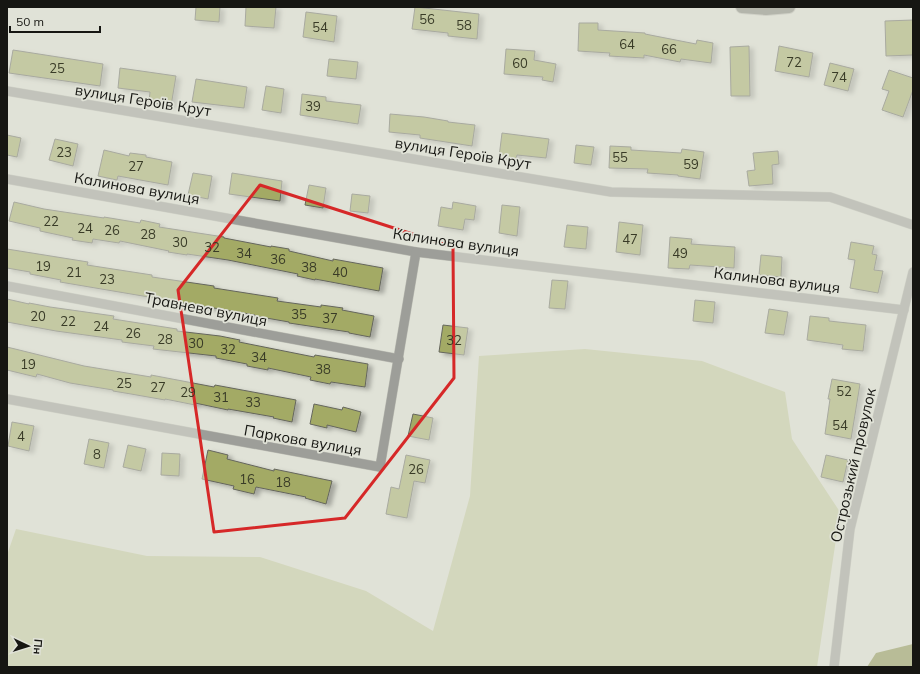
<svg xmlns="http://www.w3.org/2000/svg" width="920" height="674" font-family="Mulish,sans-serif">
	<defs>
		<filter id="shadow"><feDropShadow dx="4.5" dy="2.5" stdDeviation="2" flood-color="#0004"/></filter>
	</defs>
	<rect width="100%" height="100%" fill="#e0e2d7"/>
	<path fill="#c4ca9d" d="M585 349 702 361 785 392 792 439 840 512 817 667H7V555L16 529 147 556 260 557 366 591 433 631 470 496 479 356Z"/>
	<path fill="#878e49" d="M913 644V667H867L876 653Z"/>
	<g fill="#a3aa65" stroke="#65665d" filter="url(#shadow)">
		<path d="M196 7H220L219 22 195 20Z"/>
		<path d="M246 7H276L274 28 245 26Z"/>
		<path d="M415 7 479 14 477 39 448 36V33L412 29Z"/>
		<path d="M306 12 337 16 334 42 303 37Z"/>
		<path d="M913 20V55L886 56 885 21Z"/>
		<path d="M579 23H598V30L645 33V34L696 44 697 40 713 43 711 63 681 59 680 62 644 55V58L609 56 610 53 578 51Z"/>
		<path d="M749 46 750 96H731L730 47Z"/>
		<path d="M779 46 813 53 809 77 775 71Z"/>
		<path d="M506 49 535 51 534 60 556 64 553 82 542 80 543 77 504 74Z"/>
		<path d="M13 50 103 64 100 86 9 73Z"/>
		<path d="M329 59 358 62 356 79 327 76Z"/>
		<path d="M830 63 854 69 848 91 824 85Z"/>
		<path d="M120 68 176 76 171 106 149 102 150 92 118 88Z"/>
		<path d="M889 70 913 78V90L903 117 882 110 889 91 882 89Z"/>
		<path d="M196 79 247 87 244 108 192 102Z"/>
		<path d="M266 86 284 89 281 113 262 110Z"/>
		<path d="M302 94 326 97V101L361 105 358 124 300 115Z"/>
		<path d="M390 114 424 117 448 121V122L475 125 472 146 420 138V135L389 132Z"/>
		<path d="M502 133 549 139 546 158 517 155 516 159 499 157Z"/>
		<path d="M7 135 21 138 17 157 7 155Z"/>
		<path d="M55 139 78 144 73 166 49 160Z"/>
		<path d="M576 145 594 147 591 165 574 163Z"/>
		<path d="M610 146 631 147V150L681 153 682 149 704 152 700 179 678 176V175L647 173 648 169 609 168Z"/>
		<path d="M104 150 129 156 130 153 146 155V157L172 162 168 185 118 176 117 180 98 176Z"/>
		<path d="M778 151 779 164 772 165 773 184 749 186 747 171 755 170 753 153Z"/>
		<path d="M193 173 212 176 208 199 188 195Z"/>
		<path d="M232 173 282 181 280 201 229 194Z"/>
		<path d="M309 185 326 188 323 208 305 205Z"/>
		<path d="M352 194 370 196 368 213 350 211Z"/>
		<path d="M14 202 44 209 104 218V217L140 223 141 220 160 224 159 227 224 237V238L271 247V246L289 249V251L333 261V259L383 268 379 291 315 279V280L297 276 298 274 228 260 187 254V255L168 252 169 251 120 241 119 243 93 239 92 243 72 240 73 238 40 231V228L9 221Z"/>
		<path d="M453 202 476 206 474 220 465 219 463 230 438 226 441 207 452 209Z"/>
		<path d="M502 205 520 207 517 236 499 233Z"/>
		<path d="M619 222 643 225 640 255 616 252Z"/>
		<path d="M567 225 588 227 586 249 564 247Z"/>
		<path d="M670 237 692 239 691 244 735 247 734 268 690 265 689 269 668 268Z"/>
		<path d="M851 242 874 246 872 254 877 255 874 270 883 271 878 293 850 288 855 260 848 259Z"/>
		<path d="M7 249 88 262 87 265 152 275V277L214 286V288L278 298 277 301 321 307V305L343 308 342 310 374 316 370 337 349 333V332L289 323V322L255 316V315L60 282 61 280 30 274V272L7 268Z"/>
		<path d="M761 255 782 257 781 277 759 275Z"/>
		<path d="M552 280 568 281 565 309 549 308Z"/>
		<path d="M7 299 29 304V303L50 307 114 316 113 319 177 329V331L220 336 240 340 239 342 314 357 315 355 368 364 365 387 331 382 330 384 310 380 311 377 268 368V370L247 366V364L216 358V356L153 349 154 346 122 342V340L56 331 7 322Z"/>
		<path d="M695 300 715 302 713 323 693 321Z"/>
		<path d="M769 309 788 312 784 335 765 333Z"/>
		<path d="M810 316 829 318V321L866 325 863 351 842 349 843 345 807 340Z"/>
		<path d="M443 325 468 328 464 355 439 352Z"/>
		<path d="M7 347 84 366 151 377V375L214 387 215 385 296 400 292 422 273 418 274 417 228 409V410L195 403V405L165 399V400L131 394 113 391V390L70 383 37 374 36 377 7 370Z"/>
		<path d="M832 379 860 384 851 439 825 434 830 399H828Z"/>
		<path d="M314 404 342 410 343 407 361 412 356 432 327 425V428L310 424Z"/>
		<path d="M413 414 433 418 429 440 408 436Z"/>
		<path d="M12 422 34 426 29 451 8 446Z"/>
		<path d="M89 439 109 443 104 468 84 464Z"/>
		<path d="M128 445 146 449 141 471 123 467Z"/>
		<path d="M208 450 228 455 227 459 274 471V469L332 481 326 504 305 498 306 497 256 487 254 494 233 489 234 486 202 479Z"/>
		<path d="M162 453 180 454 179 476 161 475Z"/>
		<path d="M406 455 430 460 425 483 414 481 407 518 386 514 391 487 399 489Z"/>
		<path d="M826 455 848 460 843 482 821 477Z"/>
	</g>
	<g fill="none" stroke-linecap="round" stroke-linejoin="round">
		<g stroke="#bcbdb4" stroke-width="10">
			<g id="street">
				<path d="M7 91 611 192 830 197 913 225"/>
				<path d="M7 179 416 252 904 310"/>
				<path d="M7 286 399 359"/>
				<path d="M7 399 380 467 416 252"/>
				<path d="M834 667 850 529 913 272"/>
			</g>
		</g>
		<g stroke="#bcbdb4" stroke-width="14">
			<path id="secondary" d="M742 7 766 9 789 7"/>
		</g>
		<use href="#street" stroke="#9d9e99" stroke-width="9"/>
		<use href="#secondary" stroke="#7d7e77" stroke-width="12"/>
	</g>
	<path d="M0 0H920V674H0ZM260 185 453 247 454 378 345 518 214 532 178 290Z" fill="#e0e2d7" fill-opacity=".55" fill-rule="evenodd"/>
	<path fill="none" stroke="#d62828" stroke-width="3" stroke-linejoin="round" d="M260 185 453 247 454 378 345 518 214 532 178 290Z"/>
	<g text-anchor="middle" dominant-baseline="central" stroke-width="3.5" stroke-linejoin="round" paint-order="stroke">
		<g font-size="13" fill="#393b27">
			<text x="427" y="19">56</text>
			<text x="464" y="25">58</text>
			<text x="320" y="27">54</text>
			<text x="627" y="44">64</text>
			<text x="669" y="49">66</text>
			<text x="794" y="62">72</text>
			<text x="520" y="63">60</text>
			<text x="57" y="68">25</text>
			<text x="839" y="77">74</text>
			<text x="313" y="106">39</text>
			<text x="64" y="152">23</text>
			<text x="620" y="157">55</text>
			<text x="691" y="164">59</text>
			<text x="136" y="166">27</text>
			<text x="51" y="221">22</text>
			<text x="85" y="228">24</text>
			<text x="112" y="230">26</text>
			<text x="148" y="234">28</text>
			<text x="630" y="239">47</text>
			<text x="180" y="242">30</text>
			<text x="212" y="247">32</text>
			<text x="244" y="253">34</text>
			<text x="680" y="253">49</text>
			<text x="278" y="259">36</text>
			<text x="43" y="266">19</text>
			<text x="309" y="267">38</text>
			<text x="74" y="272">21</text>
			<text x="340" y="272">40</text>
			<text x="107" y="279">23</text>
			<text x="299" y="314">35</text>
			<text x="38" y="316">20</text>
			<text x="330" y="318">37</text>
			<text x="68" y="321">22</text>
			<text x="101" y="326">24</text>
			<text x="133" y="333">26</text>
			<text x="165" y="339">28</text>
			<text x="454" y="340">32</text>
			<text x="196" y="343">30</text>
			<text x="228" y="349">32</text>
			<text x="259" y="357">34</text>
			<text x="28" y="364">19</text>
			<text x="323" y="369">38</text>
			<text x="124" y="383">25</text>
			<text x="158" y="387">27</text>
			<text x="844" y="391">52</text>
			<text x="188" y="392">29</text>
			<text x="221" y="397">31</text>
			<text x="253" y="402">33</text>
			<text x="840" y="425">54</text>
			<text x="21" y="436">4</text>
			<text x="97" y="454">8</text>
			<text x="416" y="469">26</text>
			<text x="247" y="479">16</text>
			<text x="283" y="482">18</text>
		</g>
		<g font-size="15" fill="#161612" stroke="#e0e2d7">
			<text transform="translate(143 100) rotate(9)">вулиця Героїв Крут</text>
			<text transform="translate(463 153) rotate(9)">вулиця Героїв Крут</text>
			<text transform="translate(137 188) rotate(10)">Калинова вулиця</text>
			<text transform="translate(456 242) rotate(8)">Калинова вулиця</text>
			<text transform="translate(777 280) rotate(7)">Калинова вулиця</text>
			<text transform="translate(206 309) rotate(11)">Травнева вулиця</text>
			<text transform="translate(303 440) rotate(10)">Паркова вулиця</text>
			<text transform="translate(853 465) rotate(-77)">Острозький провулок</text>
		</g>
	</g>
	<rect width="920" height="674" fill="none" stroke="#161612" stroke-width="16"/>
	<g transform="translate(28 646) rotate(94)" stroke="#e0e2d7" stroke-width="3" paint-order="stroke">
	<path d="M0-3L7 15L0 10L-7 15Z" fill="#161612"/>
	<text y="-6" font-size="11" font-weight="bold" text-anchor="middle" fill="#161612">Пн</text>
	</g>
	<path d="M10 26v6h90v-6" fill="none" stroke="#161612" stroke-width="2"/>
	<text x="16" y="26" font-size="12" fill="#161612" stroke="#e0e2d7" stroke-width="3" paint-order="stroke">50 m</text>
</svg>
